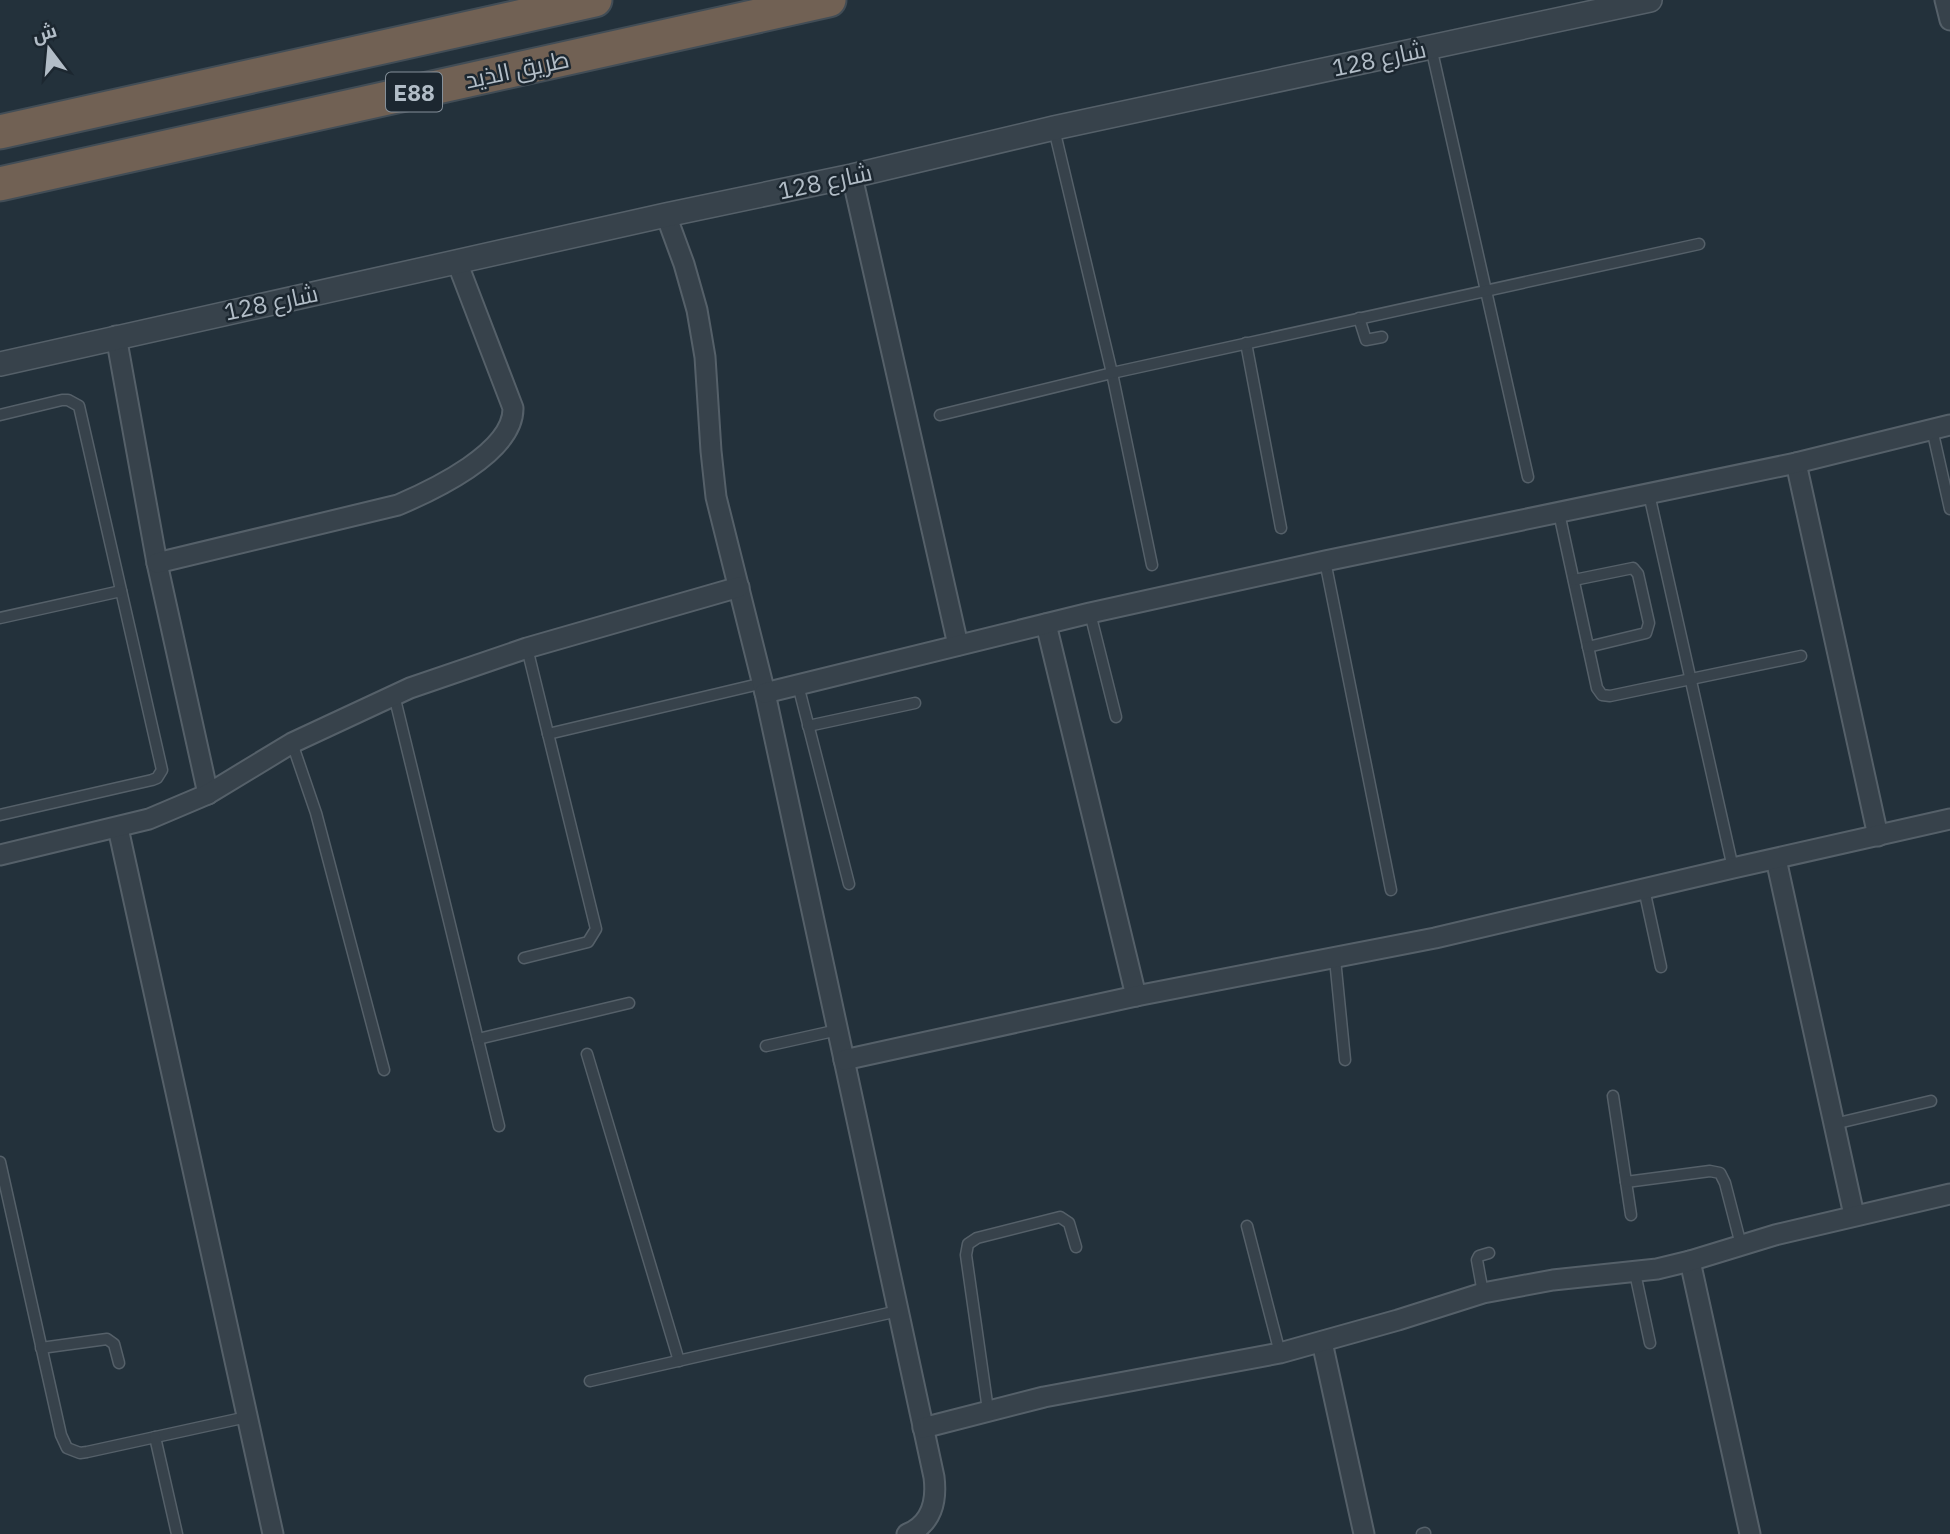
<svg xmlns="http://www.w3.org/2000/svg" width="1950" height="1534" font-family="'IBM Plex Sans',Cairo,sans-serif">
	<rect width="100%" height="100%" fill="#23313b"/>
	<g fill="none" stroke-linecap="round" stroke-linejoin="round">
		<g stroke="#556069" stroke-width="13">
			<g id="service">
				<path d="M1431 47 1528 477"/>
				<path d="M1054 129 1112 373 1152 565"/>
				<path d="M1359 318 1366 340 1382 337"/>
				<path d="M1246 343 1281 528"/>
				<path d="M0 415 62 400H68L79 406 162 770 157 778 152 780 0 815"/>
				<path d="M940 415 1112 373 1699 244"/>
				<path d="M1932 429 1950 509"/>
				<path d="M1649 494 1733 868"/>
				<path d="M1559 513 1597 688 1602 695 1610 696 1801 656"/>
				<path d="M1325 561 1391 890"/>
				<path d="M1574 580 1633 568 1638 574 1649 623 1646 633 1588 647"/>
				<path d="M1090 613 1116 717"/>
				<path d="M0 618 121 591"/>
				<path d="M798 685 849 884"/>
				<path d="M394 695 499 1126"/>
				<path d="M808 726 915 703"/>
				<path d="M548 734 763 683"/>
				<path d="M292 743 316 813 384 1070"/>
				<path d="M1644 889 1661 967"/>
				<path d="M524 958 588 942 596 929 527 648"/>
				<path d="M1335 959 1345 1060"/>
				<path d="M478 1039 629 1003"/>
				<path d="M766 1046 838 1030"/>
				<path d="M587 1054 679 1361"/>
				<path d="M1613 1096 1631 1215"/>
				<path d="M1834 1124 1931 1101"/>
				<path d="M0 1162 61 1435 67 1448 80 1453 87 1452 247 1417"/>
				<path d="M1626 1182 1710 1171 1720 1173 1725 1183 1741 1245"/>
				<path d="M1247 1226 1280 1353"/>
				<path d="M1635 1273 1650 1343"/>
				<path d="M1483 1293 1477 1260 1479 1256 1489 1253"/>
				<path d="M41 1348 107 1339 114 1344 119 1363"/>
				<path d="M590 1381 898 1311"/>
				<path d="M988 1410 966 1255 968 1244 977 1238 1060 1217 1069 1223 1076 1247"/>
				<path d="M155 1437 177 1534"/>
				<path d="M1422 1534 1425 1533"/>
			</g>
		</g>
		<g stroke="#556069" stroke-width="23">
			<g id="minor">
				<path d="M1945 0 1950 20"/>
				<path d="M852 176 958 645"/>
				<path d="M666 215 684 264 697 310 705 357 711 451 716 497 765 693 934 1477C937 1501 932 1524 907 1534"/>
				<path d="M116 336 157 563 208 794"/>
				<path d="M1796 463 1878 836"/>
				<path d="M157 563 398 505C433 490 514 452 513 408L457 262"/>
				<path d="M1046 624 1136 996"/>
				<path d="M765 693 1090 613 1325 561 1796 463 1950 425"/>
				<path d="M118 828 273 1534"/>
				<path d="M0 855 149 819 208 794 292 743 410 688 527 648 739 587"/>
				<path d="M1776 859 1854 1215"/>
				<path d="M844 1060 1136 996 1435 938 1733 868 1950 819"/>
				<path d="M1690 1261 1750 1534"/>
				<path d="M1322 1342 1364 1534"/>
				<path d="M923 1428 1044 1397 1280 1353 1398 1320 1483 1293 1553 1280 1657 1269 1690 1261 1775 1235 1950 1194"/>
			</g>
		</g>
		<g stroke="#556069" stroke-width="26">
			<path id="tertiary" d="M0 364 666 215 852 176 1054 128 1650 0"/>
		</g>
		<g stroke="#424d56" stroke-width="37">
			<g id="motorway">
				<path d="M0 132 595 0"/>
				<path d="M0 184 829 0"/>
			</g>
		</g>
		<use href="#service" stroke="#37424b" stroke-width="10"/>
		<use href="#minor" stroke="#37424b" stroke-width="19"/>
		<use href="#tertiary" stroke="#37424b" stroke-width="23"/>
		<use href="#motorway" stroke="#716154" stroke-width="33"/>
	</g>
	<g text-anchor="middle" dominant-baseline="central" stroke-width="5" stroke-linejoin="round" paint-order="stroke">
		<rect fill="#1c2730" stroke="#85909a" stroke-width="2" x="386" y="72.5" width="56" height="39" rx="5"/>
		<g font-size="23" font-weight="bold" fill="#b2bdc7">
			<text x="414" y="92">E88</text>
		</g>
		<g font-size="24" fill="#b2bdc7" stroke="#1c2730">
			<text transform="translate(1379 58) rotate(-12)">شارع 128</text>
			<text transform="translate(517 69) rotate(-12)">طريق الذيد</text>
			<text transform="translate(825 181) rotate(-12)">شارع 128</text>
			<text transform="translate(271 302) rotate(-12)">شارع 128</text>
		</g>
	</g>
	<g transform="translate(49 49) rotate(344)" stroke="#1c2730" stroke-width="5" paint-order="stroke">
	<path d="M0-5L12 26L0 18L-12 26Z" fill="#b2bdc7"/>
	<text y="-10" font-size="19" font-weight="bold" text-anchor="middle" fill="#b2bdc7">ش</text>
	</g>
</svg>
